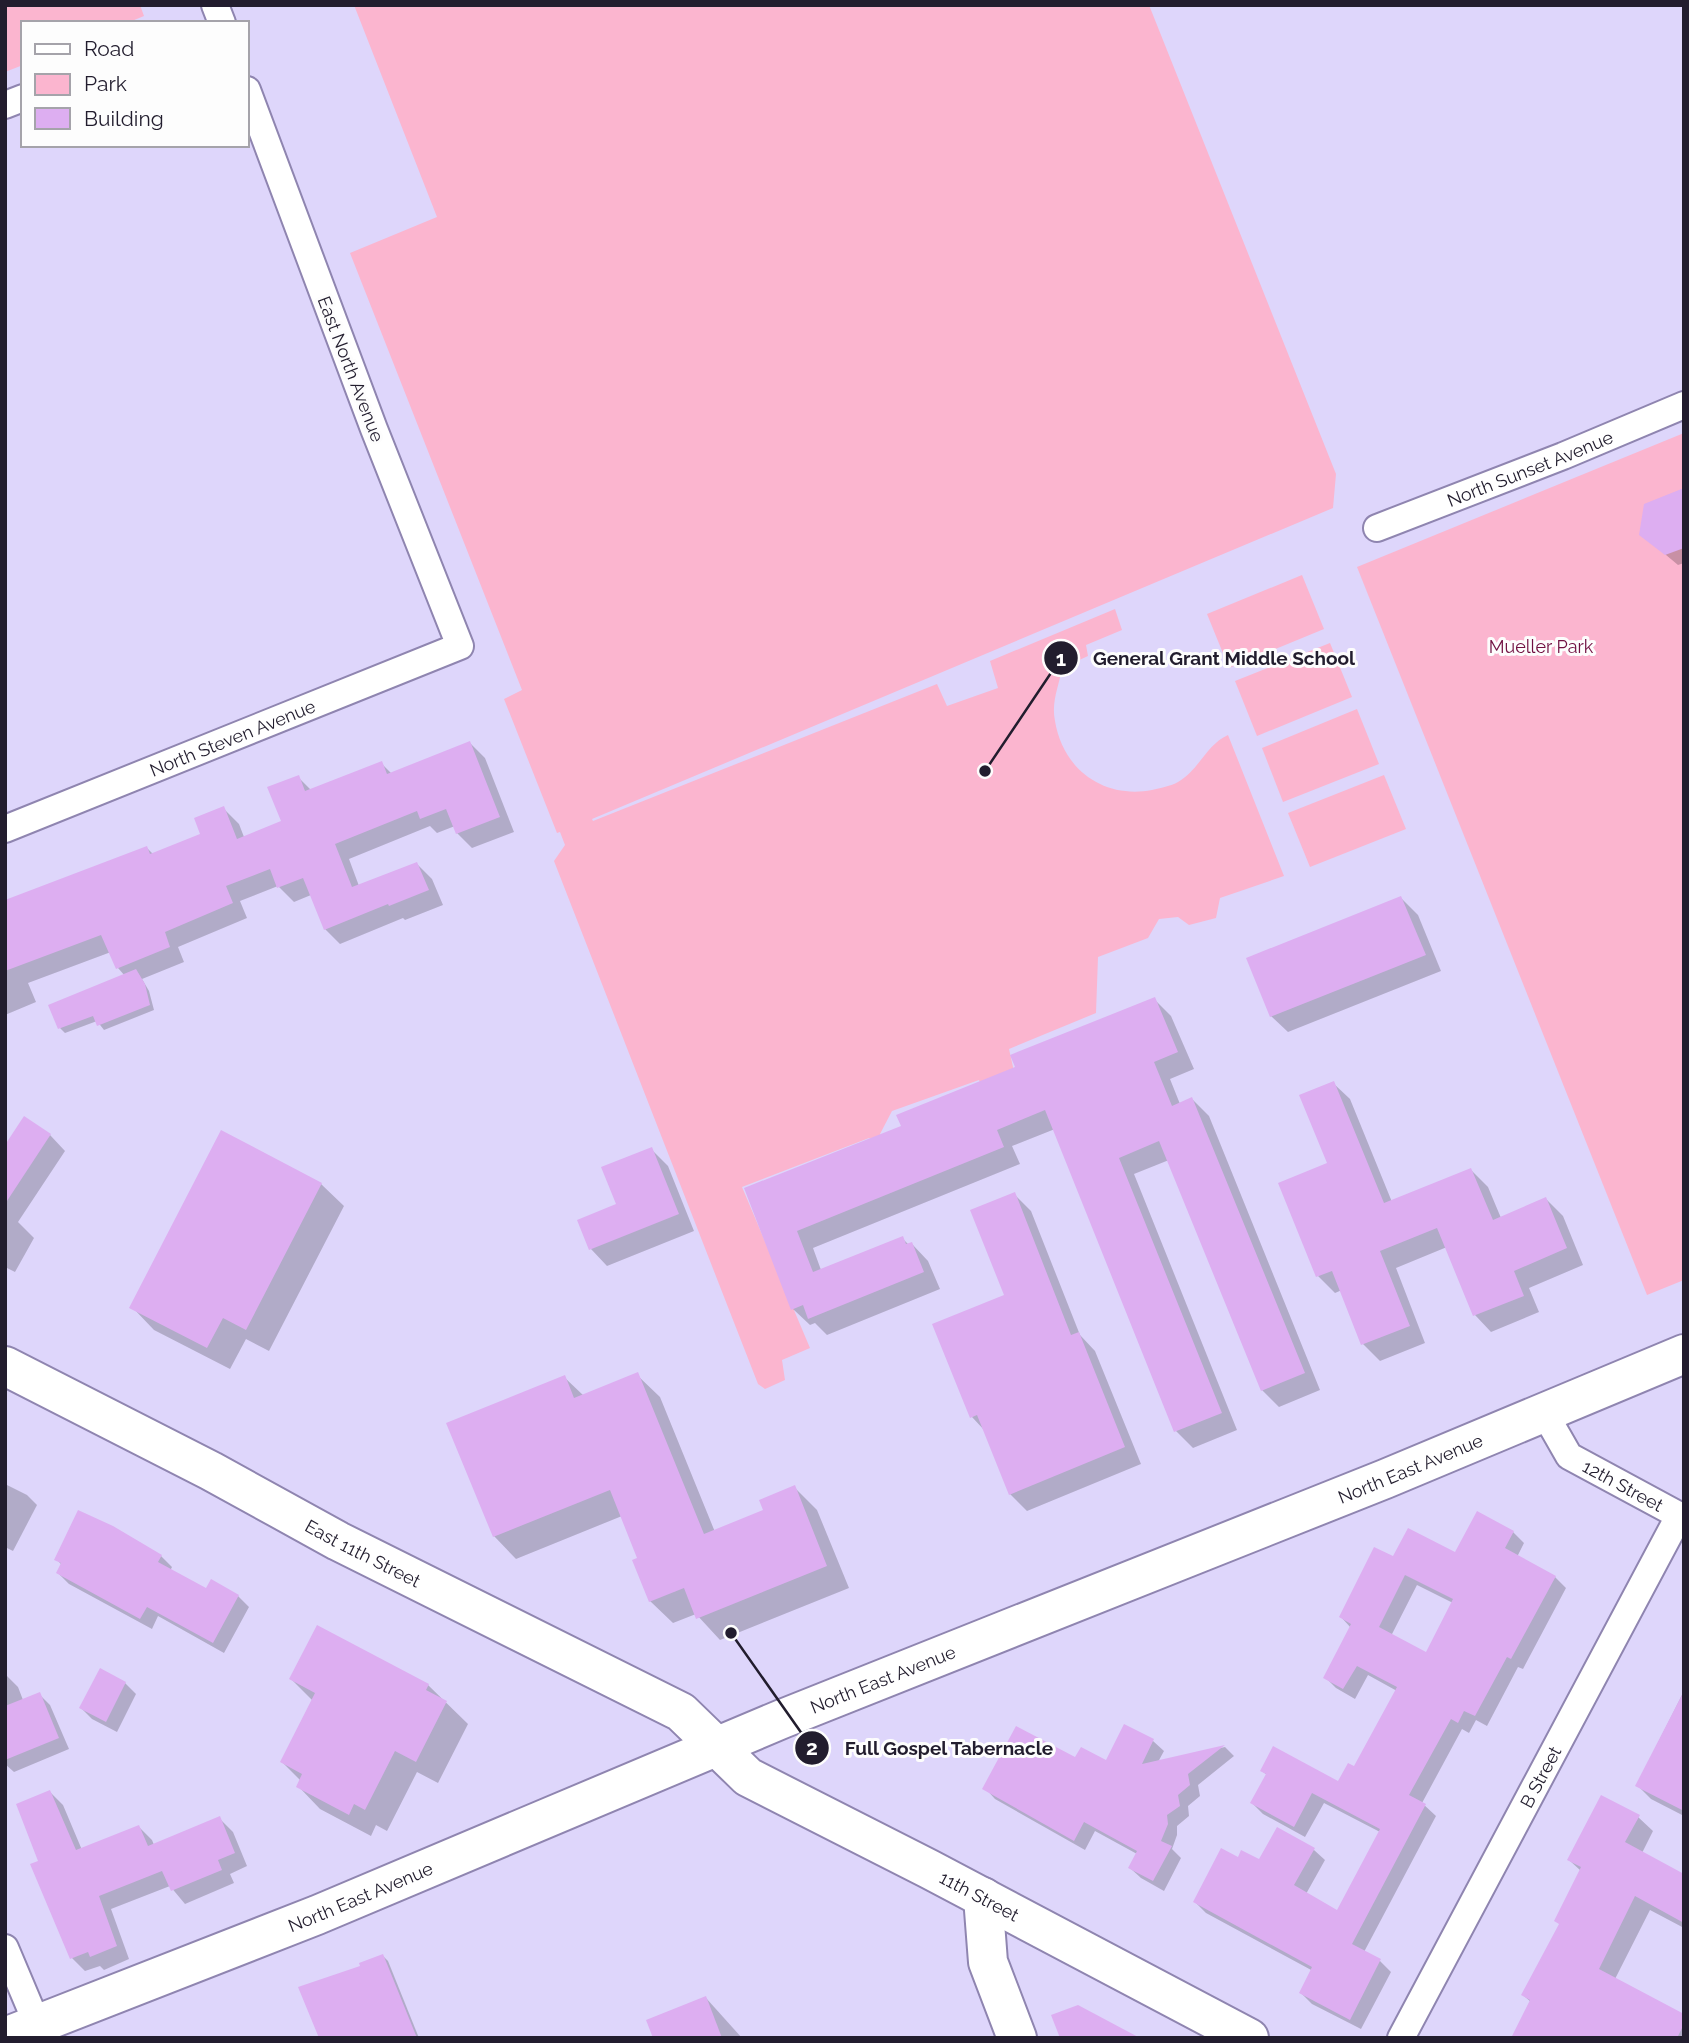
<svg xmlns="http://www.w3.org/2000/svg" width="1689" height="2043" font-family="Raleway,sans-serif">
	<rect width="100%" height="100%" fill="#ded6fb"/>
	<g fill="#fbb5cf">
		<path d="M5 5H140L144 16 127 23H23V65L5 72Z"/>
		<path d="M354 5H1149L1336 474 1333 508 592 819 593 821 937 684 947 706 998 688 990 661 1115 609 1122 630 1086 645 1088 656 1062 668C1059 686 1051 702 1055 721 1063 770 1104 799 1152 790 1160 788 1171 786 1178 782 1199 770 1207 744 1228 735L1284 876 1220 898 1216 918 1189 925 1178 917 1159 919 1148 938 1098 957 1096 1013 1009 1049 1015 1076 983 1090 979 1080 892 1111 880 1134 884 1144 869 1138 742 1187 810 1348 782 1360 785 1380 765 1389 758 1384 554 861 565 845 560 832 557 833 504 699 522 690 350 253 437 217Z"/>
		<path d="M1684 433V1280L1647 1295 1357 567Z"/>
		<path d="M1302 575 1324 629 1229 668 1207 614Z"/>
		<path d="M1330 643 1352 697 1257 736 1235 681Z"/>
		<path d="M1357 709 1379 764 1283 802 1262 748Z"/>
		<path d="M1384 775 1406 829 1310 867 1288 813Z"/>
	</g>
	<g fill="#0003" fill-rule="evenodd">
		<path d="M1684 500V563L1678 565 1641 534Z"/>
		<path d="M470 743 485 758 514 832 472 848 457 833 455 826 437 833 430 826 349 859 359 886 417 864 432 879 443 905 405 920 403 918 340 944 325 929 311 895 294 902 278 886 240 901 247 918 178 947 184 962 142 979 149 991 154 1010 104 1030 97 1021 65 1033 60 1028 125 976 118 968 111 952 28 983 36 1002 5 1015V903L147 848 153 854 203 835 224 809 239 824 244 837 283 822 298 777 312 791 381 763 392 774Z"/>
		<path d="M1401 898 1418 915 1441 971 1288 1032 1271 1016Z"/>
		<path d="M1154 999 1171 1016 1194 1069 1170 1079 1180 1104 1192 1099 1209 1116 1320 1390 1279 1407 1262 1390 1169 1160 1134 1174 1237 1430 1193 1448 1176 1431 1055 1129 1012 1146 1020 1164 813 1248 821 1270 902 1238 909 1245 912 1244 928 1261 940 1289 827 1335 815 1323 810 1325 793 1309 746 1189 903 1127Z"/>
		<path d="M1333 1083 1350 1099 1392 1202 1471 1170 1488 1187 1501 1218 1546 1199 1563 1216 1583 1265 1529 1288 1539 1312 1491 1332 1475 1315 1447 1247 1396 1268 1425 1343 1380 1361 1363 1344 1342 1290 1335 1293 1318 1276 1280 1184 1329 1164Z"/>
		<path d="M50 1135 65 1151 18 1222 34 1238 15 1272 5 1267V1148Z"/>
		<path d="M651 1149 668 1166 694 1231 607 1266 591 1249 579 1221 618 1205Z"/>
		<path d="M321 1184 344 1206 269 1351 246 1339 230 1369 154 1330 132 1307Z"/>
		<path d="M1014 1194 1031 1211 1080 1335 1095 1351 1141 1464 1027 1511 1010 1494 985 1431 972 1417 1006 1296Z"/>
		<path d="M637 1375 660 1397 715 1532 766 1511 794 1487 817 1510 849 1588 720 1640 696 1614 673 1623 650 1601 639 1559 622 1516 516 1559 494 1536 564 1377 584 1396Z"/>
		<path d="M5 1484 27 1495 37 1505 13 1551 5 1547Z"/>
		<path d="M1513 1532 1524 1543 1517 1557 1555 1577 1566 1588 1523 1669 1518 1667 1487 1726 1476 1720 1469 1733 1462 1729 1422 1803 1436 1816 1364 1952 1380 1961 1391 1972 1361 2029 1312 2004 1301 1993 1313 1971 1206 1913 1195 1902 1239 1859 1259 1861 1314 1850 1325 1860 1306 1894 1338 1912 1380 1832 1324 1803 1305 1837 1263 1814 1252 1803 1268 1776 1262 1771 1339 1784 1355 1769 1397 1691 1368 1675 1355 1699 1336 1688 1325 1677 1351 1628 1341 1617 1393 1558 1456 1555ZM1417 1585 1453 1603 1427 1654 1391 1636Z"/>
		<path d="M161 1556 172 1567 170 1571 207 1590 238 1596 249 1607 224 1653 158 1616 152 1629 69 1584 58 1573 62 1565 56 1559Z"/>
		<path d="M7 1676 18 1687 23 1700 39 1694 50 1705 69 1749 14 1772 5 1764V1677Z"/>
		<path d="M291 1679 428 1685 468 1724 438 1783 417 1772 387 1831 376 1825 371 1836 320 1809 298 1786 301 1781 282 1762 313 1701Z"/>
		<path d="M125 1683 136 1694 117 1732 92 1719 81 1708Z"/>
		<path d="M1684 1691V1816L1651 1799 1637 1785Z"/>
		<path d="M1125 1726 1153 1741 1164 1751 1158 1762 1225 1747 1234 1756 1198 1785 1200 1796 1188 1806 1189 1816 1177 1826V1835L1172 1849 1181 1858 1164 1891 1141 1878 1130 1868 1137 1854 1095 1831 1085 1850 995 1799 985 1788 1076 1759 1106 1763Z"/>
		<path d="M50 1792 63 1805 82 1850 139 1827 152 1840 154 1845 219 1818 233 1832 247 1866 230 1874 234 1883 185 1904 170 1886 111 1909 129 1959 104 1970 100 1966 85 1971 72 1958 40 1862Z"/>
		<path d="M1638 1817 1653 1831 1642 1853 1684 1876V1928L1650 1910 1615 1979 1684 2016V2038H1513L1531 2002 1523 1995 1560 1925 1581 1871 1569 1860Z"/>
		<path d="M383 1956 388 1961 419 2038H320L362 1967Z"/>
		<path d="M706 1998 742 2038H655Z"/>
	</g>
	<g fill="#ddaef1" fill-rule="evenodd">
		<path d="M1684 488V548L1665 555 1639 535 1644 504Z"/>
		<path d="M470 741 500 817 456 834 446 809 420 819 417 811 335 844 352 887 417 862 429 890 389 906 388 904 324 930 303 878 277 888 270 869 226 886 233 903 165 932 170 947 116 969 101 935 5 971V900L147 846 150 854 200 834 194 818 224 806 237 839 281 821 267 787 299 775 305 791 382 761 387 774Z"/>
		<path d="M1401 896 1426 955 1270 1017 1246 958Z"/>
		<path d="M136 969 145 984 150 1005 97 1026 93 1016 58 1029 48 1005Z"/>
		<path d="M1155 997 1178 1052 1154 1062 1172 1106 1192 1097 1305 1373 1261 1391 1159 1141 1119 1158 1222 1413 1174 1432 1045 1110 997 1130 1004 1147 797 1231 813 1272 903 1236 906 1244 912 1242 924 1272 808 1319 803 1305 791 1310 744 1188 901 1126 896 1115 1015 1067 1010 1055Z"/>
		<path d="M1334 1081 1384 1203 1471 1168 1493 1220 1546 1197 1567 1248 1514 1271 1524 1296 1473 1316 1437 1228 1380 1251 1410 1326 1361 1345 1332 1271 1316 1277 1278 1183 1327 1163 1299 1095Z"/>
		<path d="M24 1116 51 1134 5 1204V1145Z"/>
		<path d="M221 1130 322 1183 246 1330 223 1318 207 1348 129 1308Z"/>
		<path d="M652 1147 679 1214 589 1250 577 1220 616 1204 601 1167Z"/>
		<path d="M1015 1192 1071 1335 1079 1332 1125 1447 1009 1495 977 1415 970 1418 932 1324 1004 1295 970 1210Z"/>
		<path d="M638 1372 704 1534 763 1510 759 1500 795 1485 827 1566 696 1619 684 1588 649 1602 632 1560 637 1558 610 1490 493 1537 446 1423 565 1375 574 1398Z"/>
		<path d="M78 1510 113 1526 162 1555 158 1562 206 1588 211 1579 239 1595 213 1643 147 1607 140 1619 56 1573 61 1563 54 1560Z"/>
		<path d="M1477 1511 1514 1531 1505 1548 1556 1576 1511 1659 1507 1657 1475 1716 1464 1711 1458 1723 1451 1719 1409 1795 1426 1804 1352 1944 1381 1959 1350 2020 1299 1993 1312 1967 1193 1902 1221 1848 1238 1857 1241 1850 1259 1859 1277 1827 1315 1848 1294 1885 1337 1910 1380 1829 1312 1793 1294 1827 1250 1803 1266 1774 1260 1771 1273 1746 1338 1781 1348 1763 1354 1766 1397 1687 1357 1666 1343 1689 1323 1678 1351 1624 1339 1617 1374 1547 1393 1556 1408 1528 1455 1552ZM1405 1575 1453 1599 1426 1652 1379 1627Z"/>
		<path d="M317 1625 429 1684 426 1690 447 1701 416 1762 395 1751 365 1810 354 1804 349 1815 296 1787 302 1774 280 1762 315 1693 289 1679Z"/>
		<path d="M100 1668 126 1682 106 1722 79 1708Z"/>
		<path d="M1684 1691V1811L1635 1786Z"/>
		<path d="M40 1692 59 1738 5 1760V1706Z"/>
		<path d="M1124 1724 1154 1739 1142 1764 1225 1745 1188 1774 1190 1785 1178 1795 1180 1806 1167 1815 1168 1824 1161 1841 1172 1846 1153 1881 1128 1868 1137 1851 1084 1822 1074 1841 982 1789 1016 1726 1075 1757 1081 1747 1106 1760Z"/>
		<path d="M50 1790 76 1850 139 1825 148 1846 220 1816 235 1853 218 1860 222 1870 171 1891 162 1871 99 1896 117 1946 90 1957 88 1952 70 1959 30 1864 38 1861 16 1804Z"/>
		<path d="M1601 1795 1640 1815 1625 1842 1684 1874V1923L1635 1896 1599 1969 1684 2014V2024L1677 2038H1511L1530 2000 1521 1995 1559 1924 1554 1921 1581 1867 1567 1860Z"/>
		<path d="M383 1954 417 2038H319L298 1987 360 1966 359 1963Z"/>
		<path d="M706 1996 722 2038H653L646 2020Z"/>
		<path d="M1078 2005 1140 2038H1060L1051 2015Z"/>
	</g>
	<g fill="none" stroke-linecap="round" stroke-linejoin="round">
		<g stroke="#8f85b0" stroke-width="30">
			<g id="street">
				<path d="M215 5 222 23"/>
				<path d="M5 105 23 98"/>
				<path id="s1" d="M1377 528 1563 456 1684 405"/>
				<path id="s2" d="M5 829 460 646 374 429 247 90"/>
				<path id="s3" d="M1545 1414 1569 1456 1684 1518"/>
				<path d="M5 1948 43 2038"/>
				<path id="s4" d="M1401 2038 1679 1516"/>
			</g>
		</g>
		<g stroke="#8f85b0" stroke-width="42">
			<g id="secondary">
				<path id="s5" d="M5 1366 211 1471 338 1541 681 1712 748 1777 929 1869 1249 2038"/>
				<path d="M983 1897 988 1962 1017 2038"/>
				<path id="s6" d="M5 2037 317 1915 782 1719 1385 1479 1684 1354"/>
			</g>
		</g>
		<use href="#street" stroke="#fff" stroke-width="26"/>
		<use href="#secondary" stroke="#fff" stroke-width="38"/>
	</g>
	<g text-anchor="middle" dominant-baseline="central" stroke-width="6" stroke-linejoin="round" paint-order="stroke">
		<g font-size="18" fill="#221d2e" stroke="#fdfdfd">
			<text transform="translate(351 369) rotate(69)">East North Avenue</text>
			<text stroke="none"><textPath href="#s1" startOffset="164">North Sunset Avenue</textPath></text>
			<text stroke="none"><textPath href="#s2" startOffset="245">North Steven Avenue</textPath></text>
			<text stroke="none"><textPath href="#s6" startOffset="1516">North East Avenue</textPath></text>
			<text stroke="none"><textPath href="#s3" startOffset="110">12th Street</textPath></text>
			<text stroke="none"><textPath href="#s5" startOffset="404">East 11th Street</textPath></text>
			<text stroke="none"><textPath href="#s6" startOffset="948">North East Avenue</textPath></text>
			<text stroke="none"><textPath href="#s4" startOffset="296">B Street</textPath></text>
			<text stroke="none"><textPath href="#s6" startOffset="382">North East Avenue</textPath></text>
			<text stroke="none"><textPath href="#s5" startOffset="1113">11th Street</textPath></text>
		</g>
		<g font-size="18" fill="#700f41" stroke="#fdfdfd">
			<text x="1541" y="646">Mueller Park</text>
		</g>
	</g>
	<path fill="none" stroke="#221d2e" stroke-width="2.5" d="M985 771L1061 658M731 1633L812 1748"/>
	<g fill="#221d2e" stroke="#fdfdfd" stroke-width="2.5">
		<circle cx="985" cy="771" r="7"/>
		<circle cx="731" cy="1633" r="7"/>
		<circle cx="1061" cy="658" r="18"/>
		<circle cx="812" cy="1748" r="18"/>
	</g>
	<g font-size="21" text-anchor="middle" font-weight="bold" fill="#fff">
		<text x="1061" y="666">1</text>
		<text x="812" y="1755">2</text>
	</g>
	<g font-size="19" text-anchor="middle" font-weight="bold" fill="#221d2e" stroke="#fdfdfd" stroke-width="6" stroke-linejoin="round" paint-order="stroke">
		<text x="1224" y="665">General Grant Middle School</text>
		<text x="949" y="1755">Full Gospel Tabernacle</text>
	</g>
	<rect width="1689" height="2043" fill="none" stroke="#221d2e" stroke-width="14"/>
	<rect x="21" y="21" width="228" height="126" fill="#fdfdfd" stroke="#a5a3aa" stroke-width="2"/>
	<rect x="35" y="44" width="35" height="10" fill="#ffffff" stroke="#a5a3aa" stroke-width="2"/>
	<text x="84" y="56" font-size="21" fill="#221d2e">Road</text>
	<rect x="35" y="74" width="35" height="21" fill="#fbb5cf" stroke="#a5a3aa" stroke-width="2"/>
	<text x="84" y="91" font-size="21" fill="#221d2e">Park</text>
	<rect x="35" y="108" width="35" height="21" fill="#ddaef1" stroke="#a5a3aa" stroke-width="2"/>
	<text x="84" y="126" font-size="21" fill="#221d2e">Building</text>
</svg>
